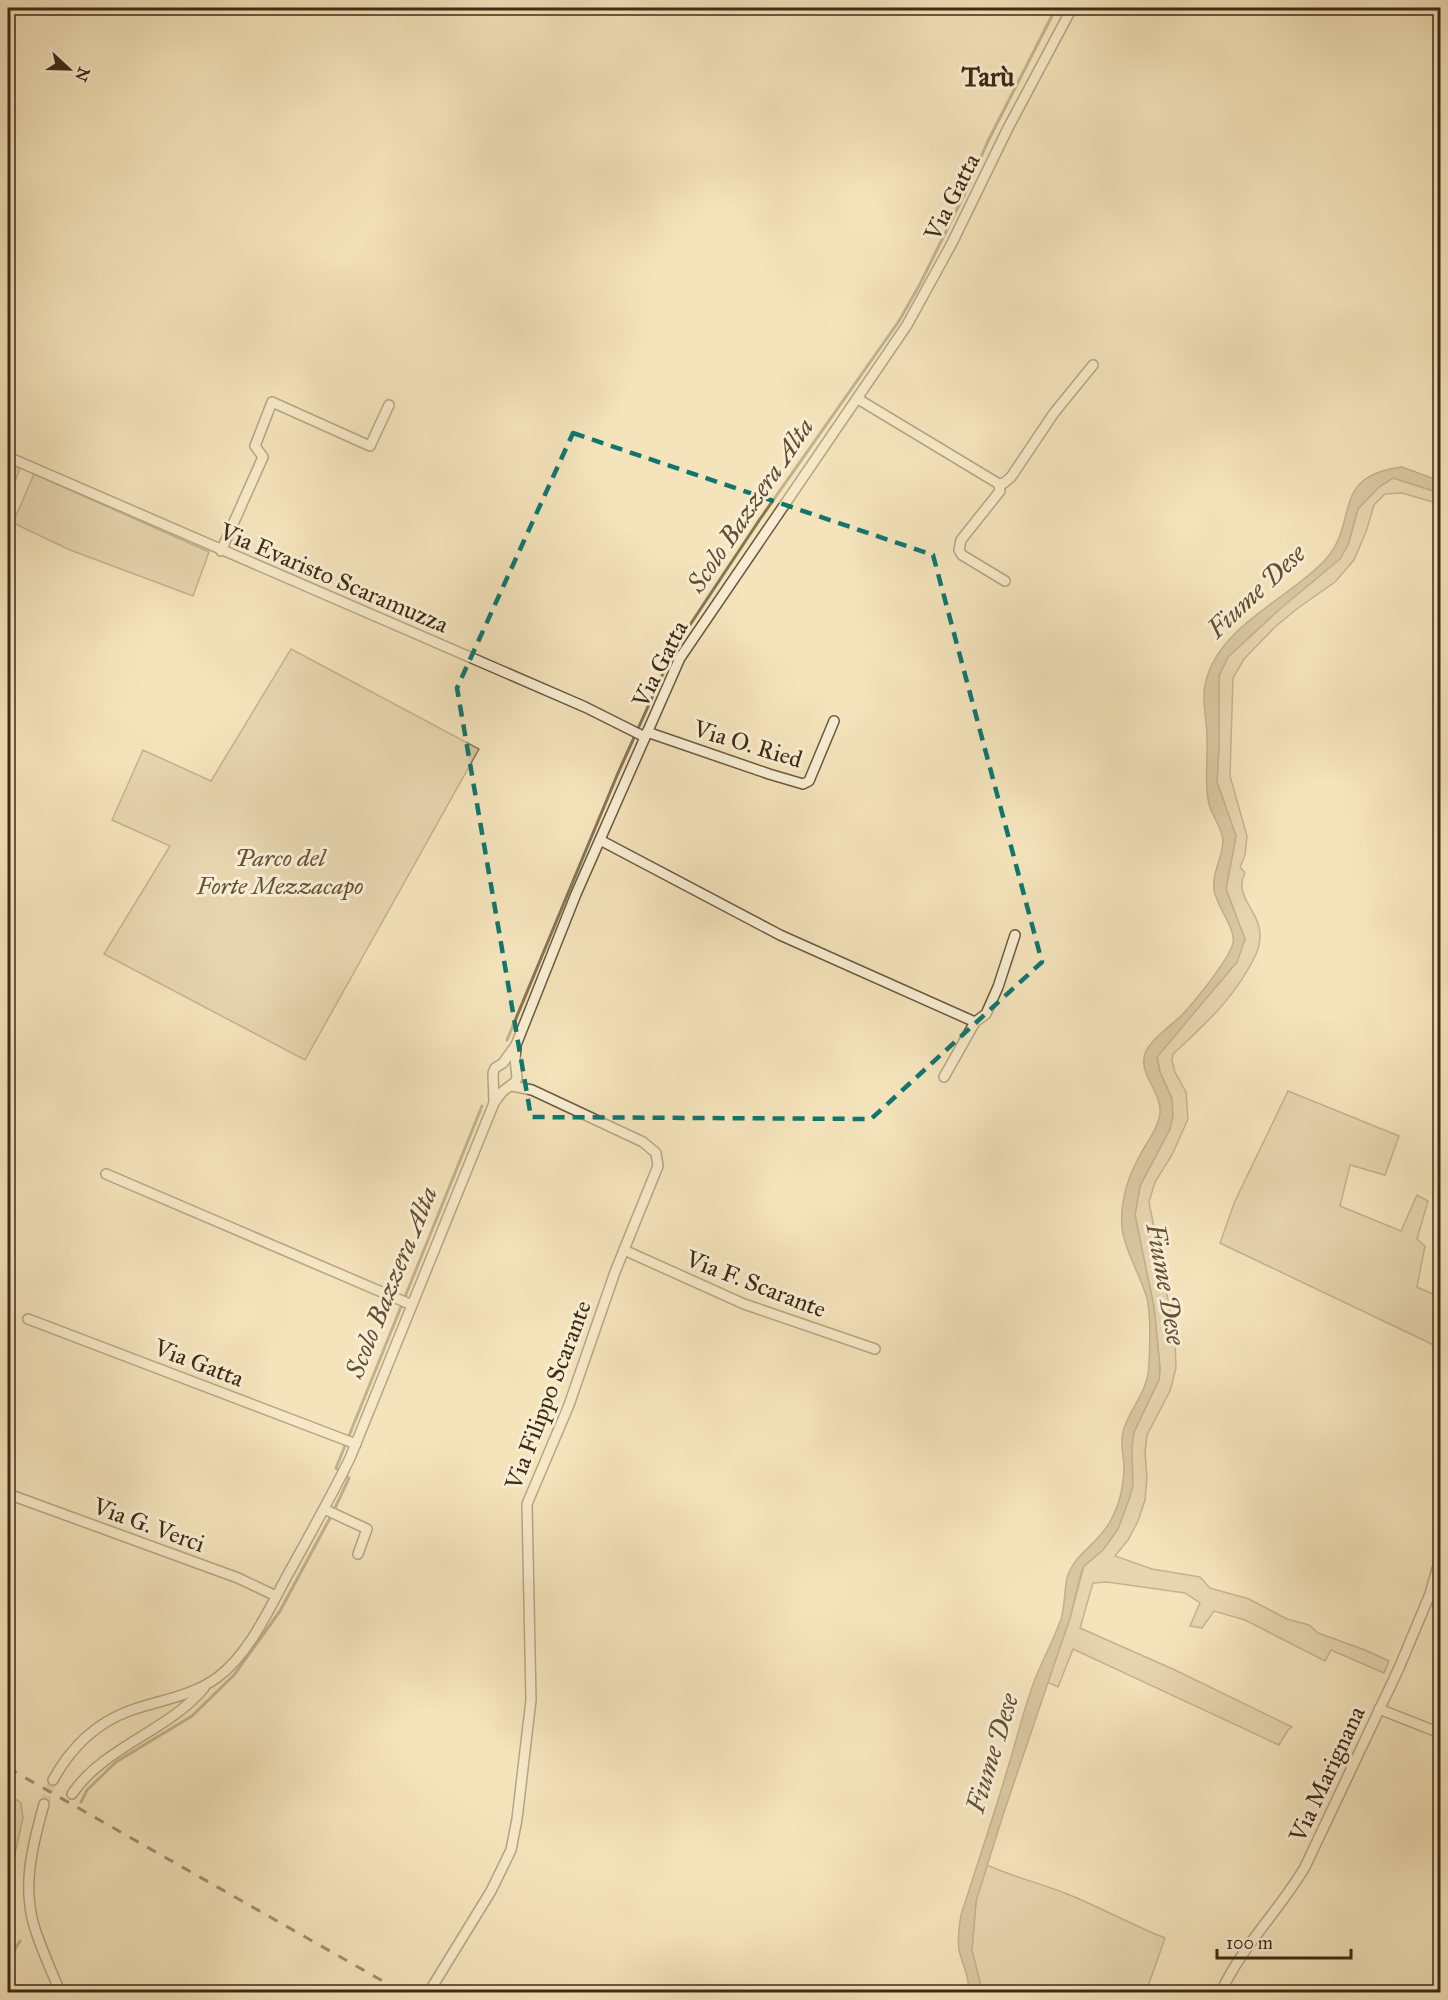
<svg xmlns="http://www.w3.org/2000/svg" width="1448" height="2000" font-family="'IM FELL Great Primer',serif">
	<rect width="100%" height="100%" fill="#f4e3bb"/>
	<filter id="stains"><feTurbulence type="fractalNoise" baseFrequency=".00333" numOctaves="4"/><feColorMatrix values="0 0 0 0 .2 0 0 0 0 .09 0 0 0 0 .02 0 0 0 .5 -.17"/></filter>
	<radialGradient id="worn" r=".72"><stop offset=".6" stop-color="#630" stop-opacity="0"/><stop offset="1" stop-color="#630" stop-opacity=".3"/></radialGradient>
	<g fill="#d5c49f" stroke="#89785a" stroke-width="1.5">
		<path d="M8 463 20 468 8 501Z"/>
		<path d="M34 474 209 552 193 596 70 550 13 523Z"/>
		<path d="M1393 478 1440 493V504L1402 493 1385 494 1374 505 1366 532 1354 560 1335 582 1298 608 1275 627 1244 659 1233 678 1230 776 1247 836 1245 855 1240 867 1245 873C1232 896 1262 913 1260 937 1260 950 1253 960 1247 971 1228 1004 1201 1028 1173 1054L1172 1061 1175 1072 1186 1092 1188 1119 1172 1155 1155 1182 1149 1202 1175 1336 1176 1368 1170 1391 1147 1435 1145 1453 1147 1477 1145 1500 1138 1521 1128 1540 1115 1556 1152 1569 1200 1577 1210 1588 1249 1599 1287 1619 1309 1625 1318 1633 1365 1650 1389 1661 1384 1673 1331 1650 1325 1661 1245 1620 1214 1611 1202 1628 1190 1626 1200 1603 1185 1593 1107 1582 1093 1583 1080 1628 1175 1670 1292 1727 1288 1730 1279 1745 1073 1649 1058 1687 1047 1682 1070 1618 1084 1566 1103 1550 1118 1529 1134 1432 1159 1380 1160 1368 1154 1307 1135 1215 1140 1186 1170 1129 1172 1099 1160 1072 1157 1057 1245 940 1226 889 1236 836 1217 782 1219 745V676L1228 657 1348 545 1358 509 1380 486Z"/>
		<path d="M291 649 479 749 305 1060 104 954 170 846 112 820 143 750 211 781Z"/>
		<path d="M1288 1091 1399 1136 1385 1175 1350 1165 1340 1206 1401 1231 1417 1195 1428 1201 1417 1239 1425 1246 1417 1287 1440 1297V1348L1220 1243 1235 1201Z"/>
		<path d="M8 1794 21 1803 23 1818 11 1871V1900L15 1934 8 1951Z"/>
		<path d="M987 1865C1013 1877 1040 1883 1067 1894 1100 1907 1132 1925 1165 1938L1147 1989 1144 1992H978L980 1982 972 1951 976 1901Z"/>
	</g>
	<path fill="#b6a482" stroke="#867456" stroke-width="1.5" d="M1402 467 1440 481V493L1393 478 1380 486 1358 509 1348 545 1340 559 1280 609 1228 657 1219 676V745L1217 782 1236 836 1226 889 1245 939 1237 962 1157 1057 1160 1072 1172 1099 1173 1116 1170 1129 1140 1186 1135 1215 1154 1307 1160 1368 1159 1380 1134 1432 1132 1447 1133 1487 1128 1502 1118 1529 1103 1550 1084 1566 1081 1573 1070 1618 1004 1812 976 1901 972 1951 980 1982 978 1992H968C970 1977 962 1964 959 1950 957 1938 959 1927 961 1915 976 1868 992 1821 1006 1774 1015 1745 1022 1716 1032 1687 1040 1664 1053 1642 1061 1619 1065 1606 1064 1592 1067 1578 1074 1553 1098 1545 1111 1520 1120 1503 1124 1484 1124 1465 1123 1453 1120 1444 1123 1432 1129 1407 1148 1395 1149 1364 1150 1345 1151 1316 1147 1298 1141 1277 1124 1249 1122 1228 1120 1204 1127 1179 1139 1157 1146 1143 1158 1129 1160 1113 1162 1091 1136 1073 1146 1051 1153 1038 1170 1026 1181 1016 1194 1002 1229 960 1233 943 1236 929 1217 907 1214 890 1212 872 1222 859 1223 842 1223 828 1212 817 1209 804 1204 785 1208 758 1207 738 1207 719 1201 699 1206 681 1219 626 1290 598 1325 560 1360 522 1329 476 1402 467Z"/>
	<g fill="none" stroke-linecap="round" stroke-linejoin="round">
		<g stroke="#867456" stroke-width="3">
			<path d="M507 1040 618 773 674 649 760 519 899 321 920 284 966 191 988 141 1056 8"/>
			<path d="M340 1471 336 1468 482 1106"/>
			<path d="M334 1510 349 1478 346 1476"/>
			<path d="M81 1802 87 1790 116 1762 192 1716 234 1675 280 1611 330 1518"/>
			<path d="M8 1972 12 1954 20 1941"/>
		</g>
		<path stroke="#cfbe9a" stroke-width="9" stroke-dasharray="9 4.5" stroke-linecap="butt" d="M44 1804 53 1780"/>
		<g stroke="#6b593e" stroke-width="12">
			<g id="minor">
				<path d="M858 399 999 484 1004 483 1011 477 1054 413 1093 365"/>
				<path d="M8 457 585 707 645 737"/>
				<path d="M999 484 1000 491 961 540 959 550 962 555 1005 581"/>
				<path d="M221 551 263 457 255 446 272 402 370 446 389 405"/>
				<path d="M647 732 769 774 803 784 809 781 834 721"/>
				<path d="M600 840 780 935 975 1022"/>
				<path d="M944 1077 975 1022 986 1014 998 987 1015 935"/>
				<path d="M494 1103 493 1073 495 1068 503 1063 516 1045 576 894 680 658 907 325 952 243 1008 128 1072 8"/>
				<path d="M106 1174 412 1305"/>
				<path d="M624 1250 744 1304 875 1349"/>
				<path d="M28 1319 356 1444"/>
				<path d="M8 1494 238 1578 276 1596"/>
				<path d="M324 1509 367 1529 358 1554"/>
				<path d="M1379 1709 1440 1733"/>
				<path d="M53 1780C70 1749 94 1724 129 1711 159 1700 191 1697 218 1677 252 1651 271 1604 292 1567 312 1531 332 1495 350 1458L494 1103 502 1092 515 1082 517 1078 515 1058 516 1048"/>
				<path d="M72 1794C105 1746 167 1732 204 1688"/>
				<path d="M44 1804C32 1847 21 1889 36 1932 43 1953 52 1972 60 1992"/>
				<path d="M429 1992 491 1891 511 1850 517 1819 531 1700 527 1504 569 1405 615 1272 658 1166 656 1153 643 1142 532 1090 512 1086"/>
				<path d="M1221 1992C1242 1946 1279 1911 1305 1867L1399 1668 1430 1594 1440 1558"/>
			</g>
		</g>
		<use href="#minor" stroke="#f8edd3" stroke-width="9"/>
		<path stroke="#3d2b14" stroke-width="3" stroke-dasharray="10 10" stroke-linecap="butt" d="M8 1768 402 1992"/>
	</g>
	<path d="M0 0H1448V2000H0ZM573 433 933 555 1042 962 871 1119 531 1117 457 688Z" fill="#f4e3bb" fill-opacity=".55" fill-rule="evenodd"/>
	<path fill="none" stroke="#0f766e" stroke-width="4.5" stroke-dasharray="12 8" stroke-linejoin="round" d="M573 433 933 555 1042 962 871 1119 531 1117 457 688Z"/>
	<g text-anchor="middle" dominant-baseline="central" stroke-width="6" stroke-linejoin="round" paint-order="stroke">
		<g font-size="24" fill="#3d2b14" stroke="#f8edd3">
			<text transform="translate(952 197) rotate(-63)">Via Gatta</text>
			<text transform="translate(334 578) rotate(23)">Via Evaristo Scaramuzza</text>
			<text transform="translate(660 664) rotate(-63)">Via Gatta</text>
			<text transform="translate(748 744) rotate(17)">Via O. Ried</text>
			<text transform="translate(756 1284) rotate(21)">Via F. Scarante</text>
			<text transform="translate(199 1363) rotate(21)">Via Gatta</text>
			<text transform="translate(548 1395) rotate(-69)">Via Filippo Scarante</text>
			<text transform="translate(149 1525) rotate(20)">Via G. Verci</text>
			<text transform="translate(1327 1774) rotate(-65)">Via Marignana</text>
		</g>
		<g font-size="24" font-style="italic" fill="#635137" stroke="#f8edd3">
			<text x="280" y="858">Parco del<tspan x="280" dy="28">Forte Mezzacapo</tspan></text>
		</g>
		<g font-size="26" font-style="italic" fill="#614f35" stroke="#f8edd3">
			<text transform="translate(750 505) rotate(-56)">Scolo Bazzera Alta</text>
			<text transform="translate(1256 591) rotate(-43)">Fiume Dese</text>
			<text transform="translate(391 1282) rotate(-68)">Scolo Bazzera Alta</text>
			<text transform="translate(1166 1284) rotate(80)">Fiume Dese</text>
			<text transform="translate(992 1753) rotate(-73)">Fiume Dese</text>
		</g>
		<g font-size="27" font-weight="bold" fill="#3d2b14" stroke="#f8edd3">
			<text x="988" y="76">Tarù</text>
		</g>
	</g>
	<rect width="1448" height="2000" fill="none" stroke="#f4e3bb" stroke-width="30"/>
	<rect x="9" y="9" width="1430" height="1982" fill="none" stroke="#3d2b14" stroke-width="3"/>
	<rect x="15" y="15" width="1418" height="1970" fill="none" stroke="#3d2b14" stroke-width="1.5"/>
	<g transform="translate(69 69) rotate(112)" stroke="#f8edd3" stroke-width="4.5" paint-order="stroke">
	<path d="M0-4.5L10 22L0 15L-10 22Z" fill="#3d2b14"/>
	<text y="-9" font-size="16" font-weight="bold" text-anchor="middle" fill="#3d2b14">N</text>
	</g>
	<path d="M1217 1949v9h134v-9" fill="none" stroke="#3d2b14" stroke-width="3"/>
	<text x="1226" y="1949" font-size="18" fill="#3d2b14" stroke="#f8edd3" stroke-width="4.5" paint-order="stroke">100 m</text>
	<rect width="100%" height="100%" filter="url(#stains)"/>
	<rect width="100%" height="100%" fill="url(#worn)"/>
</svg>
